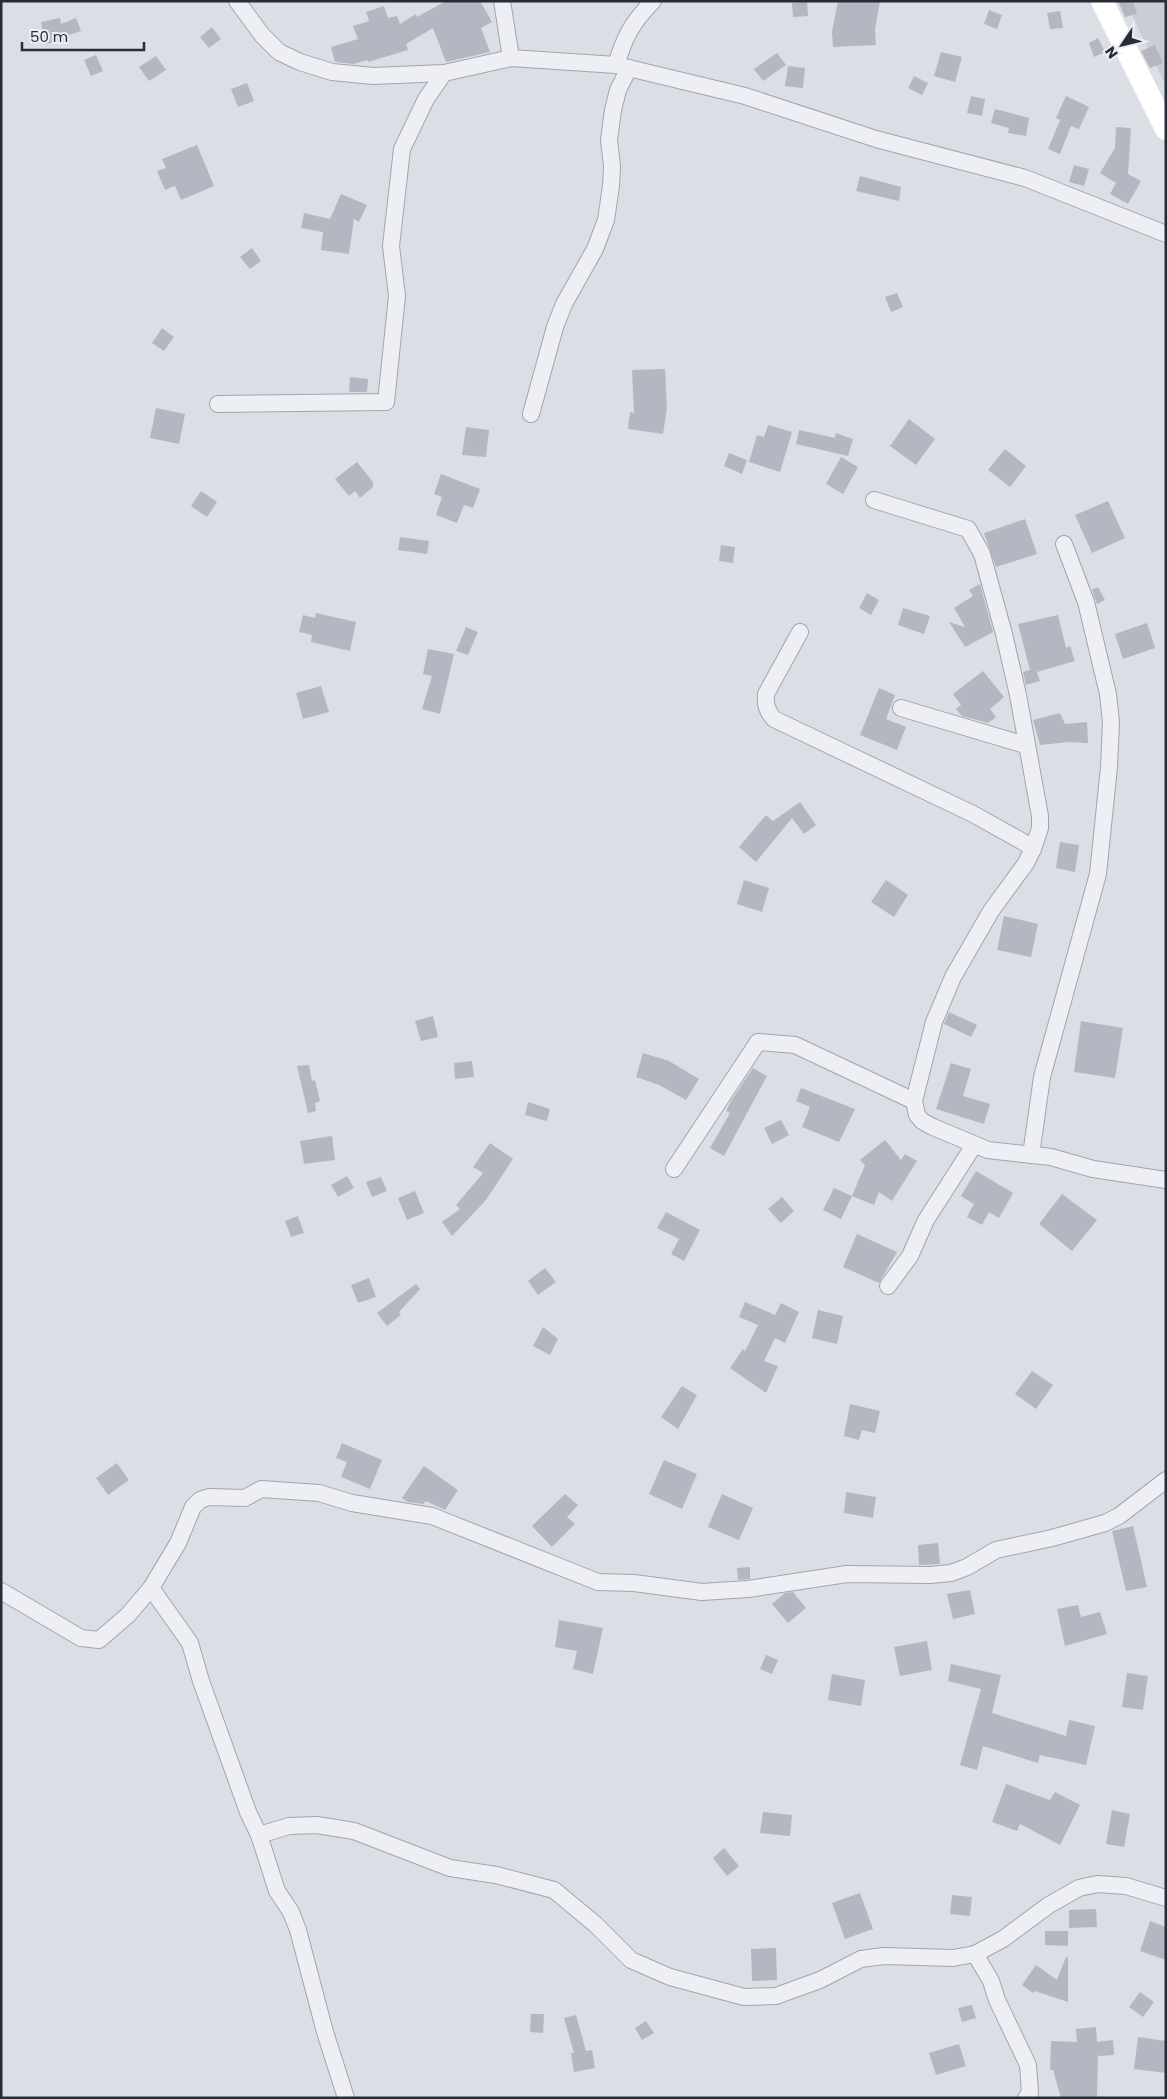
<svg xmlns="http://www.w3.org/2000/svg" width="1167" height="2099" font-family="Poppins,sans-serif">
	<rect width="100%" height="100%" fill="#dcdee5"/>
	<path fill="#cacdd5" d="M1125 1H1166V86Z"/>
	<g fill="#b4b7c1">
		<path d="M446 1H480L492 22 481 28 490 52 446 62 433 28 406 44 408 50 368 62V60L353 64 335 62 331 47 358 39 353 26 369 21 366 12 384 6 388 18 397 16 400 24 416 14 417 17Z"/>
		<path d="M838 1H880L875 29 876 45 833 47 832 32Z"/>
		<path d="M1118 1H1133L1137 14 1125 17Z"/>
		<path d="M807 2 808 16 793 17 792 3Z"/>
		<path d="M989 10 1002 15 997 29 984 24Z"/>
		<path d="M1060 11 1063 28 1050 29 1047 13Z"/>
		<path d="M60 18 61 24 76 18 81 31 63 37 64 41 45 44 41 22Z"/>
		<path d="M212 27 221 39 209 48 200 37Z"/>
		<path d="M1098 38 1105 52 1094 57 1089 43Z"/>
		<path d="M1155 45 1163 63 1150 68 1141 51Z"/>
		<path d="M941 52 962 57 955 82 934 76Z"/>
		<path d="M777 53 786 65 763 81 754 69Z"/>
		<path d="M96 55 103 71 91 76 84 60Z"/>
		<path d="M156 56 166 70 149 81 139 67Z"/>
		<path d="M788 66 805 68 803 88 785 86Z"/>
		<path d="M914 76 928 83 922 95 908 88Z"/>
		<path d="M247 83 254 101 238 107 231 89Z"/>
		<path d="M971 96 985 99 982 116 967 113Z"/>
		<path d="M1066 96 1089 107 1079 129 1071 126 1060 154 1048 149 1060 120 1056 118Z"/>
		<path d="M995 109 1029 118 1026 136 1008 133 1009 128 991 123Z"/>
		<path d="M1116 127 1131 128 1128 174 1141 181 1128 204 1110 194 1116 183 1100 173 1115 148Z"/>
		<path d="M197 145 214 186 181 200 175 186 165 190 157 171 166 168 162 159Z"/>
		<path d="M1074 165 1089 169 1084 186 1069 182Z"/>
		<path d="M860 176 901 187 899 201 856 191Z"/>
		<path d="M341 194 367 205 359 222 354 219 349 254 321 250 323 232 301 228 304 213 330 219Z"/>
		<path d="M252 248 261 261 250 269 240 257Z"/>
		<path d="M897 293 903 307 891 312 885 297Z"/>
		<path d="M162 328 174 337 164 351 152 343Z"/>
		<path d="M665 369 667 408 663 434 628 429 630 412 634 413 632 370Z"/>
		<path d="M350 377 368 379 367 392H349Z"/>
		<path d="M156 408 185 414 179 444 150 438Z"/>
		<path d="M909 419 935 439 916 465 890 446Z"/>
		<path d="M768 425 792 432 780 472 749 462 757 435 764 437Z"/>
		<path d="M466 427 489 430 486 457 462 455Z"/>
		<path d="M799 430 835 438 836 433 853 439 848 456 796 444Z"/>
		<path d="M1005 449 1026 466 1010 487 988 470Z"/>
		<path d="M729 453 747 460 742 474 724 466Z"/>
		<path d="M841 457 858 467 843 494 826 484Z"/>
		<path d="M357 462 373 482V487L360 498 355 491 349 496 335 479Z"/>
		<path d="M441 474 480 489 473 508 464 505 457 523 436 515 442 497 434 494Z"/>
		<path d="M201 491 217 502 207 517 191 506Z"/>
		<path d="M1108 501 1125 538 1092 553 1075 515Z"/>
		<path d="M1025 519 1037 554 996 567 984 533Z"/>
		<path d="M400 537 429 541 427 554 398 550Z"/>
		<path d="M721 545 735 547 733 563 719 561Z"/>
		<path d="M980 584 993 632 965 647 949 622 965 627 954 608 973 596 969 590Z"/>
		<path d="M1098 587 1105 600 1097 604 1092 590Z"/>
		<path d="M867 593 879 600 871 615 859 608Z"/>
		<path d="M903 608 930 616 924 634 898 625Z"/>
		<path d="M316 613 356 622 350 651 311 642 312 635 299 632 303 615 315 618Z"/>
		<path d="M1058 615 1066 648 1070 646 1075 661 1037 672 1040 681 1026 685 1023 672 1030 670 1018 624Z"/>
		<path d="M1147 623 1155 648 1123 659 1115 634Z"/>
		<path d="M466 627 478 632 468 655 456 651Z"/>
		<path d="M428 649 454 654 440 714 422 709 432 676 423 674Z"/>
		<path d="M983 671 1004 697 990 709 996 717 988 723 962 716 956 709 961 705 953 694Z"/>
		<path d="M321 686 329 712 303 719 296 693Z"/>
		<path d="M879 688 895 695 886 719 906 727 897 750 860 735Z"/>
		<path d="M1060 713 1065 724 1087 722 1088 743 1069 742 1040 745 1033 720Z"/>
		<path d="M800 802 816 825 804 834 792 818 756 862 739 847 766 815 773 821Z"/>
		<path d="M1060 842 1079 845 1075 872 1056 868Z"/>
		<path d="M744 880 769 888 762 912 737 904Z"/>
		<path d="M886 880 908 895 894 917 871 902Z"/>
		<path d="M1004 916 1038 924 1031 957 997 950Z"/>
		<path d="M949 1012 977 1025 971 1037 944 1024Z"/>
		<path d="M433 1016 438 1037 421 1041 415 1021Z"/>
		<path d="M1081 1021 1123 1028 1115 1078 1074 1072Z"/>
		<path d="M643 1053 669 1061 699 1079 686 1100 659 1085 636 1077Z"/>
		<path d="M472 1061 474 1077 455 1079 454 1063Z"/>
		<path d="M951 1063 971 1069 963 1096 990 1104 984 1124 936 1109Z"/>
		<path d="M309 1065 312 1081 315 1080 320 1101 315 1103 316 1111 308 1113 297 1066Z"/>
		<path d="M753 1068 767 1076 724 1156 710 1148 730 1113 726 1111 731 1101Z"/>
		<path d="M801 1088 855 1109 839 1142 802 1127 810 1107 796 1101Z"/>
		<path d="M528 1102 550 1109 547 1121 525 1115Z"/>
		<path d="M781 1120 789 1135 772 1144 764 1128Z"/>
		<path d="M332 1136 335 1160 304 1164 300 1141Z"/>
		<path d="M885 1140 901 1160 905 1154 917 1161 892 1201 879 1192 874 1205 852 1196 865 1165 860 1160Z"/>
		<path d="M490 1143 513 1159 486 1200 452 1236 442 1222 460 1209 456 1205 483 1173 473 1167Z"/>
		<path d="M976 1171 1013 1193 999 1218 989 1212 982 1225 967 1217 974 1204 961 1196Z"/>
		<path d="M347 1176 354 1188 338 1197 331 1185Z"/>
		<path d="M381 1177 387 1191 372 1197 366 1182Z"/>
		<path d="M834 1188 852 1196 841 1219 823 1210Z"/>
		<path d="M415 1191 424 1213 407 1220 398 1198Z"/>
		<path d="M1062 1194 1097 1220 1072 1251 1039 1224Z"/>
		<path d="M782 1197 794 1211 781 1223 768 1209Z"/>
		<path d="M666 1212 700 1230 684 1261 671 1254 679 1239 657 1228Z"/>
		<path d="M298 1216 304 1233 291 1237 285 1221Z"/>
		<path d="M857 1234 897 1252 879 1283 843 1267Z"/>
		<path d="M545 1268 556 1282 538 1295 528 1281Z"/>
		<path d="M369 1278 376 1297 358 1303 351 1285Z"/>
		<path d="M416 1284 420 1289 399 1312 401 1315 387 1326 377 1313Z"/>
		<path d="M745 1302 775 1315 781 1303 799 1312 785 1343 775 1338 764 1361 778 1366 766 1393 730 1368 743 1349 745 1351 758 1325 739 1317Z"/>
		<path d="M818 1310 843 1316 837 1344 812 1338Z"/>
		<path d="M543 1327 558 1339 550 1355 533 1346Z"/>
		<path d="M1032 1371 1053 1385 1036 1409 1015 1394Z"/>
		<path d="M682 1386 697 1395 678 1429 661 1417Z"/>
		<path d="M850 1404 880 1411 875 1433 862 1430 859 1440 844 1436Z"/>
		<path d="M342 1443 382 1460 370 1489 341 1477 347 1462 336 1458Z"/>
		<path d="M664 1460 697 1474 682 1509 649 1494Z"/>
		<path d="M117 1463 129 1480 108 1495 96 1478Z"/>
		<path d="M424 1466 458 1490 445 1510 426 1501 423 1504 408 1502 402 1498Z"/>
		<path d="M846 1492 876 1497 873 1518 844 1513Z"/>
		<path d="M565 1494 578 1505 567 1517 575 1524 552 1547 532 1526Z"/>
		<path d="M722 1494 753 1508 739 1540 708 1527Z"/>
		<path d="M1133 1526 1147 1587 1126 1591 1112 1531Z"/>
		<path d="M938 1543 940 1564 919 1565 918 1545Z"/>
		<path d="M750 1567V1579L738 1580 737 1568Z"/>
		<path d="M970 1590 975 1614 953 1619 947 1594Z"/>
		<path d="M793 1592 806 1608 788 1623 772 1604 785 1593Z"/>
		<path d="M1078 1605 1081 1617 1100 1612 1107 1634 1065 1646 1057 1609Z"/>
		<path d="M559 1620 603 1628 593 1674 573 1669 577 1651 555 1647Z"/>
		<path d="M927 1641 932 1670 900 1676 894 1647Z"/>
		<path d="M766 1655 778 1660 772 1674 760 1669Z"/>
		<path d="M951 1664 1001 1675 992 1713 1066 1736 1069 1720 1095 1726 1086 1765 1040 1755 1038 1763 983 1746 977 1770 960 1765 981 1689 948 1681Z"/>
		<path d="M1127 1673 1148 1676 1143 1710 1122 1707Z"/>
		<path d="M832 1674 865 1680 861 1706 828 1700Z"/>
		<path d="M1006 1784 1050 1800 1055 1792 1080 1805 1060 1845 1020 1824 1017 1831 992 1822Z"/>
		<path d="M1112 1810 1130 1814 1124 1847 1106 1844Z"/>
		<path d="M763 1812 792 1815 790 1836 760 1833Z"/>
		<path d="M724 1848 739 1866 727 1876 713 1858Z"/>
		<path d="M860 1893 873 1929 845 1939 832 1903Z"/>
		<path d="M952 1895 972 1897 970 1916 950 1914Z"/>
		<path d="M1096 1909 1097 1927 1069 1928V1910Z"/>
		<path d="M1150 1921 1166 1927V1960L1140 1951Z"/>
		<path d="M1045 1931H1068V1946L1045 1945Z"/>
		<path d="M776 1948 777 1980 752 1981 751 1949Z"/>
		<path d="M1066 1957H1068V2002L1035 1991 1033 1993 1022 1985 1036 1965 1057 1980Z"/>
		<path d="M1140 1992 1154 2002 1143 2017 1129 2007Z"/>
		<path d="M972 2005 976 2018 962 2022 958 2008Z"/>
		<path d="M531 2014H544L543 2033 530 2032Z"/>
		<path d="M576 2015 586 2051 592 2050 595 2068 574 2072 571 2053H574L564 2018Z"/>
		<path d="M646 2021 654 2033 642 2040 635 2028Z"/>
		<path d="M1096 2027 1097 2042 1113 2040 1114 2055 1098 2056 1097 2098H1061L1053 2070H1050L1051 2041 1077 2042 1076 2029Z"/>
		<path d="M1138 2037 1166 2041V2073L1134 2069Z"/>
		<path d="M959 2044 966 2066 936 2075 929 2053Z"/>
	</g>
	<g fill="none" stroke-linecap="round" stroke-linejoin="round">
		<g stroke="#a2a5ae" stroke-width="18">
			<g id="street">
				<path d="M237 1 262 35 279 52 300 62 332 72 373 76 444 73 511 58 616 65 745 96 876 139 1025 178 1166 234"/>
				<path d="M502 1 511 58"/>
				<path d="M616 65C625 36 631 24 653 1"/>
				<path d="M218 404 386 402 397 296 391 246 402 149 426 99 444 73"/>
				<path d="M531 414 555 327 564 304 595 249 606 220 611 186 612 166 609 140 613 110 618 90 629 68"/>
				<path d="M874 500 968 529 982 554 1004 634 1018 695 1040 816V828L1033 849"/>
				<path d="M800 632 766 694C765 705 767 711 774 719L973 814 1025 843 1033 849 1026 863 991 911 953 977 934 1022 914 1101 917 1115 922 1121 933 1127 988 1150 1051 1157 1093 1169 1166 1180"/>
				<path d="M901 708 1025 745"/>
				<path d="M1031 1155 1042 1077 1098 874 1109 767 1111 722 1108 694 1086 602 1064 544"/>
				<path d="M674 1169 758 1042 795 1045 914 1101"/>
				<path d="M888 1286 910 1256 926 1220 974 1145"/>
				<path d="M151 1588 190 1643 201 1681 248 1812 259 1835 277 1891 291 1912 298 1930 325 2032 346 2098"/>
				<path d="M1 1591 81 1638 99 1640 128 1615 151 1588 178 1543 193 1507 200 1500 209 1497 245 1498 261 1489 319 1493 352 1503 432 1516 598 1582 634 1583 702 1592 748 1589 847 1574 930 1575 951 1573 967 1567 996 1550 1052 1538 1105 1523 1119 1516 1166 1480"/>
				<path d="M259 1835 289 1826 317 1825 354 1831 450 1868 496 1875 554 1890 595 1924 631 1960 670 1977 744 1997 776 1996 820 1980 861 1959 884 1956 953 1958 975 1954 1003 1939 1049 1905 1079 1888 1097 1884 1126 1886 1166 1898"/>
				<path d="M975 1954 991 1981 997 2000 1028 2065 1030 2093 1026 2098"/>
			</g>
		</g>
		<use href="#street" stroke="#eeeff4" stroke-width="16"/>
		<path stroke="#fff" stroke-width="22" d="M1102 1 1166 129"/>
	</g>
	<rect width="1167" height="2099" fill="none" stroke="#272c39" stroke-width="5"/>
	<g transform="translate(1122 45) rotate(235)" stroke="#ebedf3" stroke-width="4" paint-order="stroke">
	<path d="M0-4L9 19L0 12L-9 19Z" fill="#272c39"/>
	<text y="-8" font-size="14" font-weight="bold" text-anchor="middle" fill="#272c39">N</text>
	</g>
	<path d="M22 42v8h122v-8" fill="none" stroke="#272c39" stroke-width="2.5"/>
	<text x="30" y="42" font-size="15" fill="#272c39" stroke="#ebedf3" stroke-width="4" paint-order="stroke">50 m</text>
</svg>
